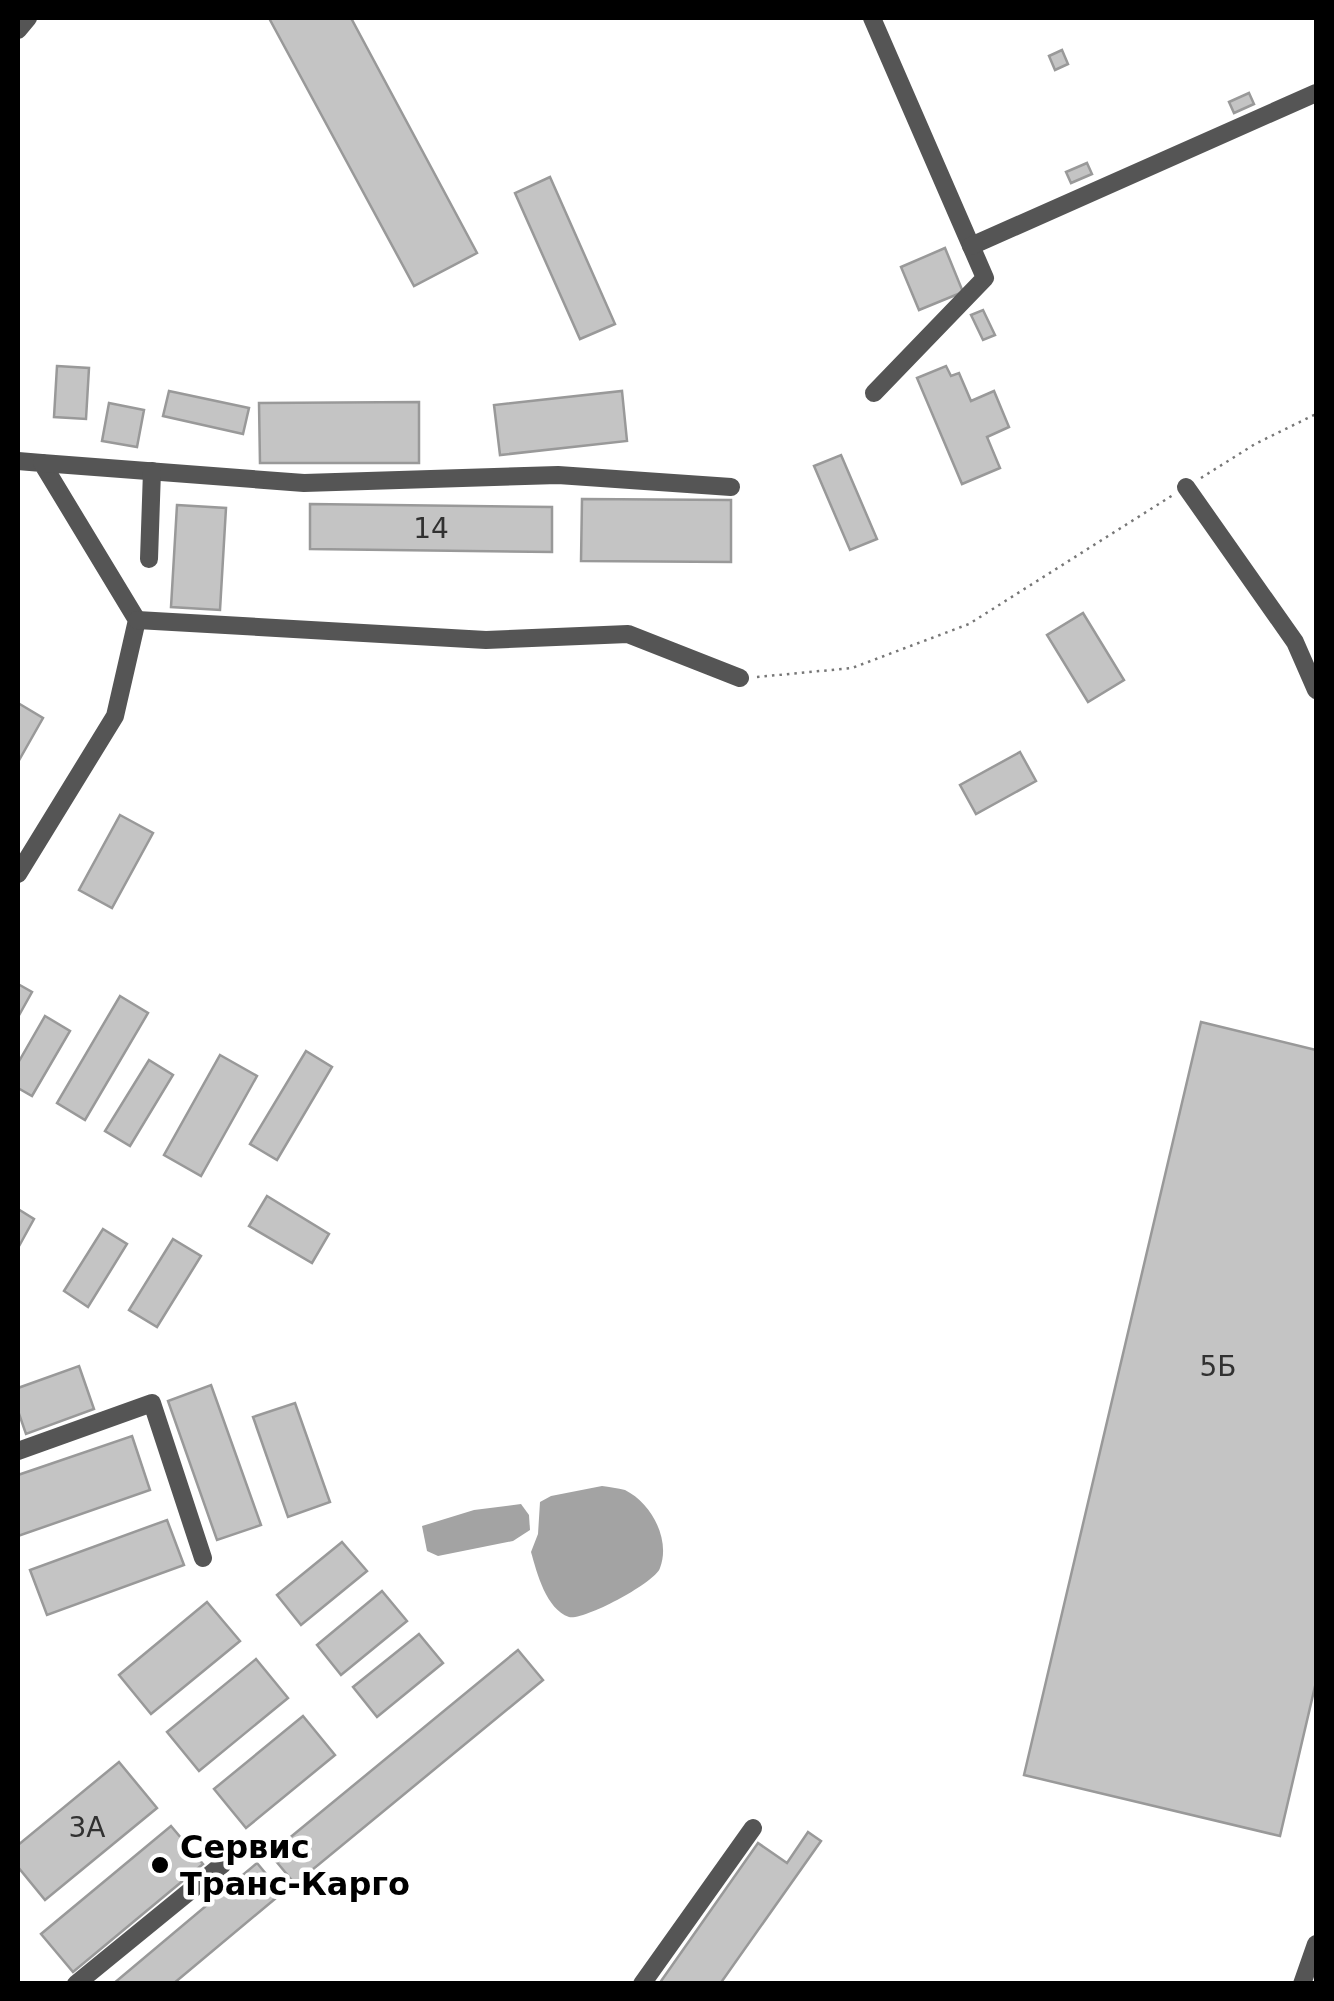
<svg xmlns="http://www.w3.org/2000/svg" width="1334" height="2001" font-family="'DejaVu Sans',sans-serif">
	<rect width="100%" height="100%" fill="#fff"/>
	<g fill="#a3a3a3">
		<path d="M602 1486C609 1487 618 1488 625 1490 651 1503 671 1539 660 1568 655 1583 583 1621 569 1617 546 1609 537 1573 531 1552L538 1534 540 1502 551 1496Z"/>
		<path d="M521 1504 529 1515 530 1530 513 1541 438 1556 427 1551 422 1526 474 1510Z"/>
	</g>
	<g fill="#c4c4c4" stroke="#999" stroke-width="2.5">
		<path d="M269 18H351L477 253 414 286Z"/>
		<path d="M1062 50 1068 64 1055 70 1049 56Z"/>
		<path d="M1249 93 1254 104 1234 113 1229 102Z"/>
		<path d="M1087 163 1092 174 1071 183 1066 172Z"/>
		<path d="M550 177 615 324 580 339 515 193Z"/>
		<path d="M945 248 963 292 919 310 901 267Z"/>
		<path d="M983 310 995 335 983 340 971 315Z"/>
		<path d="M57 366 89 368 86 419 54 417Z"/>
		<path d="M946 366 951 376 959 373 971 401 994 391 1009 427 987 437 1000 468 962 484 917 378Z"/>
		<path d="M169 391 249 408 243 434 163 416Z"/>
		<path d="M622 391 627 441 500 455 494 405Z"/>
		<path d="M419 402V463H260L259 403Z"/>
		<path d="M109 403 144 410 137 447 102 441Z"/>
		<path d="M841 455 877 539 850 550 814 466Z"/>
		<path d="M582 499 731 500V562L581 561Z"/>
		<path d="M310 504 552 507V552L310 549Z"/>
		<path d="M177 505 226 508 220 610 171 607Z"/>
		<path d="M1083 613 1124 680 1088 702 1047 635Z"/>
		<path d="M18 703 43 718 18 762Z"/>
		<path d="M1020 752 1036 781 976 814 960 785Z"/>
		<path d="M120 815 153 833 112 908 79 890Z"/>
		<path d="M18 984 32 992 18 1017Z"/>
		<path d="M120 996 148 1013 85 1120 57 1103Z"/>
		<path d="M45 1016 70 1031 32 1096 18 1088V1063Z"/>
		<path d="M1201 1022 1316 1050V1682L1280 1836 1024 1775Z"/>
		<path d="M306 1051 332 1067 277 1160 250 1144Z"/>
		<path d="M220 1055 257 1076 201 1176 164 1155Z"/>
		<path d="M149 1060 173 1075 130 1146 105 1131Z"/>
		<path d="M267 1196 329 1234 312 1263 249 1226Z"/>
		<path d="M18 1209 34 1219 18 1248Z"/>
		<path d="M103 1229 127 1244 88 1307 64 1291Z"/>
		<path d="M173 1239 201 1256 157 1327 129 1310Z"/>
		<path d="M79 1366 94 1409 26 1434 18 1411V1388Z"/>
		<path d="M211 1385 261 1525 217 1540 168 1401Z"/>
		<path d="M295 1403 330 1502 288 1517 253 1417Z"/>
		<path d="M132 1436 150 1490 18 1536V1475Z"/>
		<path d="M167 1520 184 1565 47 1615 30 1570Z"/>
		<path d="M342 1542 367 1571 301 1625 277 1595Z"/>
		<path d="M382 1591 407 1621 341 1675 317 1645Z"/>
		<path d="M207 1602 240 1641 151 1714 119 1675Z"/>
		<path d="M419 1634 443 1663 377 1717 353 1687Z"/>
		<path d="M518 1650 543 1680 295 1884 270 1854Z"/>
		<path d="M256 1659 288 1698 199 1771 167 1732Z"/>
		<path d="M303 1716 335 1755 246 1828 214 1789Z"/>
		<path d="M119 1762 157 1808 45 1900 18 1867V1845Z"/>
		<path d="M171 1826 203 1864 73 1972 41 1934Z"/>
		<path d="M808 1832 821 1841 720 1984H659L758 1843 787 1863Z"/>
		<path d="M257 1863 282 1893 173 1984H113Z"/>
	</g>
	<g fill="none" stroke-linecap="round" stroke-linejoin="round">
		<g stroke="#777" stroke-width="2.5" stroke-dasharray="2.5 5" stroke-linecap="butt">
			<path d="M1201 478 1255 444 1316 414"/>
			<path d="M757 677 852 668 969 624 1173 495"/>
		</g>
		<g stroke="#555" stroke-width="18">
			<path d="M872 18 985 278 874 393"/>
			<path d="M18 30 28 18"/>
			<path d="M971 246 1316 93"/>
			<path d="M18 461 42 463 137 620 115 716 18 874"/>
			<path d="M42 463 304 483 558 475 731 487"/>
			<path d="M1186 487 1295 642 1316 690"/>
			<path d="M149 559 152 471"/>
			<path d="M137 620 486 640 628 634 740 678"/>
			<path d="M18 1451 152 1403 203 1558"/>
			<path d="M76 1984 223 1864"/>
			<path d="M642 1984 753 1828"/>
			<path d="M1302 1984 1316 1944"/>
		</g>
	</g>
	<circle fill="#000" stroke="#fff" stroke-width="4" cx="160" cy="1865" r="10"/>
	<g text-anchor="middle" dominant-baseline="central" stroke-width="9" stroke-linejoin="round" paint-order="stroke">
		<g font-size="28" fill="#313131">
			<text x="431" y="528">14</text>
			<text x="1218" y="1366">5Б</text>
			<text x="87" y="1827">3А</text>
		</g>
		<g font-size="32" font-weight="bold" fill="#000" stroke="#fff" text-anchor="start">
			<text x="180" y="1847">Сервис<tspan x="180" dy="37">Транс-Карго</tspan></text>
		</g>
	</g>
	<rect width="1334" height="2001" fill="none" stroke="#000000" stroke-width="40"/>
</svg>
